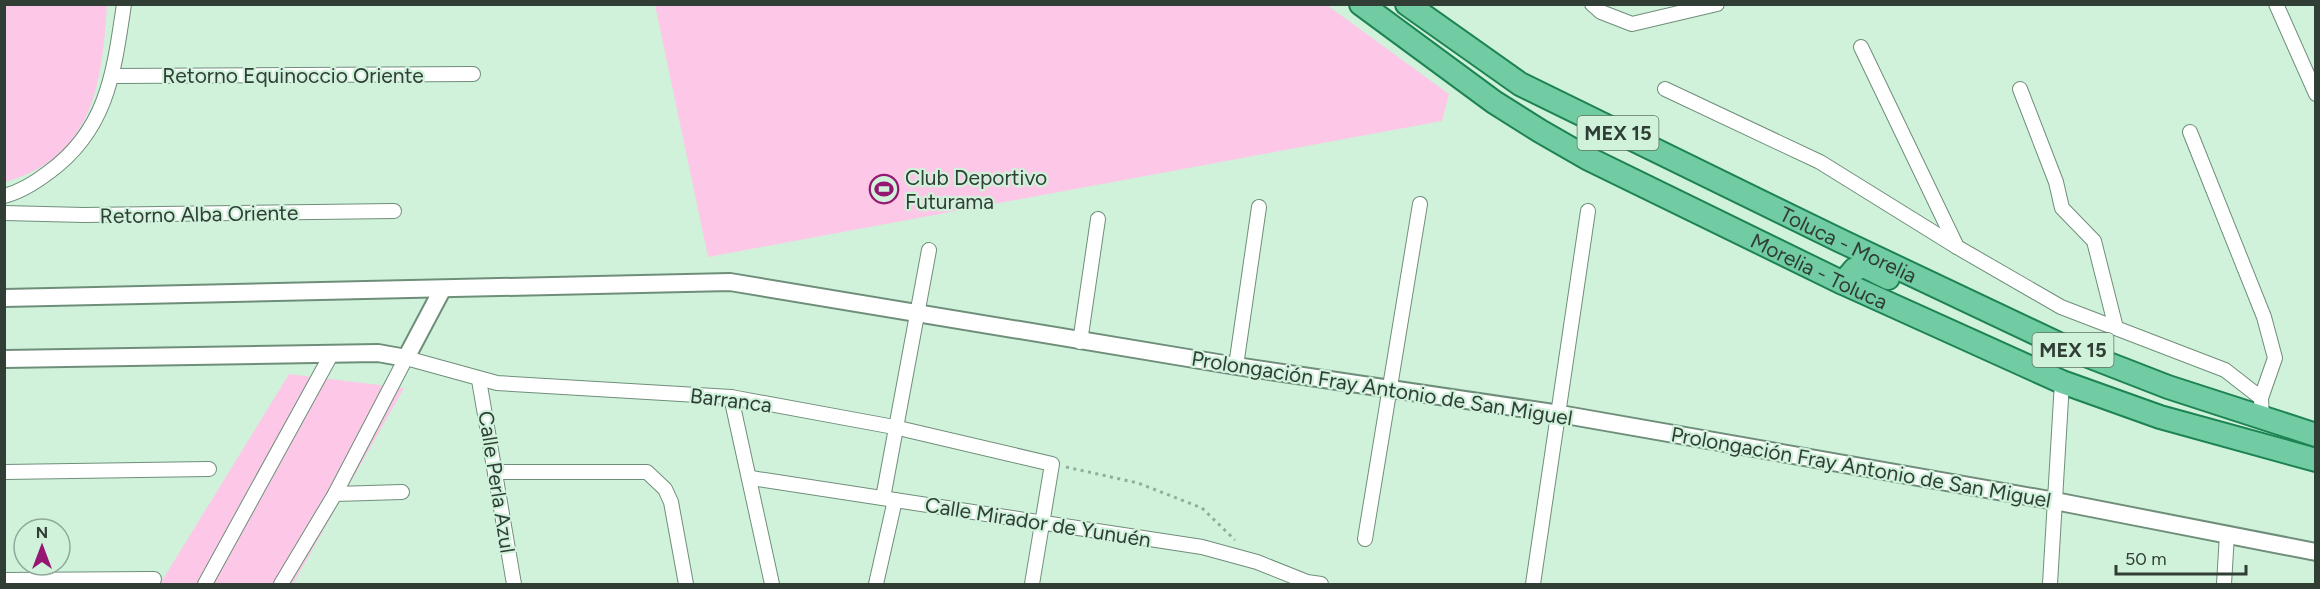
<svg xmlns="http://www.w3.org/2000/svg" width="2320" height="589" font-family="Figtree,sans-serif">
	<rect width="100%" height="100%" fill="#d0f2db"/>
	<g fill="#fdc8e7">
		<path d="M5 5H107C102 84 93 157 5 182Z"/>
		<path d="M655 5H1327L1449 94 1442 121 708 257Z"/>
		<path d="M289 374 404 388 293 584H160Z"/>
	</g>
	<g fill="none" stroke-linecap="round" stroke-linejoin="round">
		<g stroke="#6f8e7a" stroke-width="16">
			<g id="minor">
				<path d="M1592 4 1601 12 1632 24 1717 4"/>
				<path d="M2276 4 2316 94"/>
				<path d="M1861 47 1957 247"/>
				<path d="M113 76 473 74"/>
				<path d="M1665 89 1820 162 1957 247 2061 307 2225 370 2261 398 2262 419"/>
				<path d="M2020 89 2056 182 2062 208 2094 241 2116 328"/>
				<path d="M2190 132 2264 317 2275 358 2261 398"/>
				<path d="M4 196C20 192 36 182 49 172 108 129 114 71 124 4"/>
				<path d="M4 213 84 215 394 211"/>
				<path d="M1080 342 1098 219"/>
				<path d="M1236 366 1259 207"/>
				<path d="M479 380 514 584"/>
				<path d="M731 397 772 584"/>
				<path d="M4 472 209 469"/>
				<path d="M495 472H647L665 489 671 502 686 584"/>
				<path d="M751 478 1202 547 1257 562 1307 582 1321 584"/>
				<path d="M335 494 402 492"/>
				<path d="M883 498 929 250"/>
				<path d="M1365 539 1420 204"/>
				<path d="M4 580 154 579"/>
				<path d="M205 584 331 355"/>
				<path d="M281 584 335 494 406 358 497 383 731 397 894 427 1052 464 1032 584"/>
				<path d="M876 584 895 500"/>
				<path d="M1533 584 1588 211"/>
				<path d="M2050 584 2062 382"/>
				<path d="M2224 584 2227 534"/>
			</g>
		</g>
		<g stroke="#6f8e7a" stroke-width="20">
			<g id="tertiary">
				<path d="M4 298 730 282 1236 366 1560 414 2055 501 2316 552"/>
				<path d="M4 359 378 353 406 358 442 290"/>
			</g>
		</g>
		<g stroke="#1d8355" stroke-width="26">
			<g id="primary">
				<path id="s1" d="M1361 4 1494 102 1540 131 1587 158 1843 283 2062 382 2160 417 2316 460"/>
				<path id="s2" d="M1407 4 1520 84 1841 241 2065 347 2168 387 2316 435"/>
				<path d="M1843 283 1855 269 1864 266 1888 278"/>
			</g>
		</g>
		<path stroke="#92ac9b" stroke-width="3" stroke-dasharray="3 4.5" stroke-linecap="butt" d="M1066 467 1138 483 1202 508 1235 540"/>
		<use href="#minor" stroke="#fff" stroke-width="14"/>
		<use href="#tertiary" stroke="#fff" stroke-width="16"/>
		<use href="#primary" stroke="#71cba3" stroke-width="22"/>
	</g>
	<defs>
		<g id="stadium-ring" transform="scale(1.5)"><circle r="9.5" fill="#d0f2db" stroke="#951772" stroke-width="1.5"/><path d="M0-5a6.5 5 0 1 0 0 10a6.5 5 0 1 0 0-10ZM-3.5-1.8h7v3.6h-7Z" fill="#951772"/></g>
	</defs>
	<g fill-rule="evenodd">
		<use href="#stadium-ring" x="884" y="189"/>
	</g>
	<g text-anchor="middle" dominant-baseline="central" stroke-width="4.5" stroke-linejoin="round" paint-order="stroke">
		<g fill="#d0f2db" stroke="#607467" stroke-width="1.5">
			<rect x="1577.5" y="116" width="81" height="34" rx="4.5"/>
			<rect x="2032.5" y="333" width="81" height="34" rx="4.5"/>
		</g>
		<g font-size="20" font-weight="bold" fill="#303e35">
			<text x="1618" y="133">MEX 15</text>
			<text x="2073" y="350">MEX 15</text>
		</g>
		<g font-size="21" fill="#303e35" stroke="#d0f2db">
			<text x="293" y="75">Retorno Equinoccio Oriente</text>
			<text transform="translate(199 214) rotate(-1)">Retorno Alba Oriente</text>
			<text stroke="none"><textPath href="#s2" startOffset="504">Toluca - Morelia</textPath></text>
			<text stroke="none"><textPath href="#s1" startOffset="532">Morelia - Toluca</textPath></text>
			<text transform="translate(1382 388) rotate(9)">Prolongación Fray Antonio de San Miguel</text>
			<text transform="translate(731 400) rotate(7)">Barranca</text>
			<text transform="translate(1861 467) rotate(10)">Prolongación Fray Antonio de San Miguel</text>
			<text transform="translate(497 482) rotate(81)">Calle Perla Azul</text>
			<text transform="translate(1038 522) rotate(9)">Calle Mirador de Yunuén</text>
		</g>
		<g font-size="21" fill="#303e35" stroke="#d0f2db" text-anchor="start">
			<text x="905" y="177">Club Deportivo<tspan x="905" dy="24">Futurama</tspan></text>
		</g>
	</g>
	<rect width="2320" height="589" fill="none" stroke="#303e35" stroke-width="12"/>
	<g transform="translate(42 547)"><circle r="28" fill="#d0f2db" stroke="#90aa99" stroke-width="1.5"/>
	<path d="M0-4.5L10 22L0 15L-10 22Z" fill="#951772"/>
	<text y="-9" font-size="16" font-weight="bold" text-anchor="middle" fill="#303e35">N</text>
	</g>
	<path d="M2116 565v9h130v-9" fill="none" stroke="#303e35" stroke-width="3"/>
	<text x="2125" y="565" font-size="18" fill="#303e35" stroke="#d0f2db" stroke-width="4.5" paint-order="stroke">50 m</text>
</svg>
